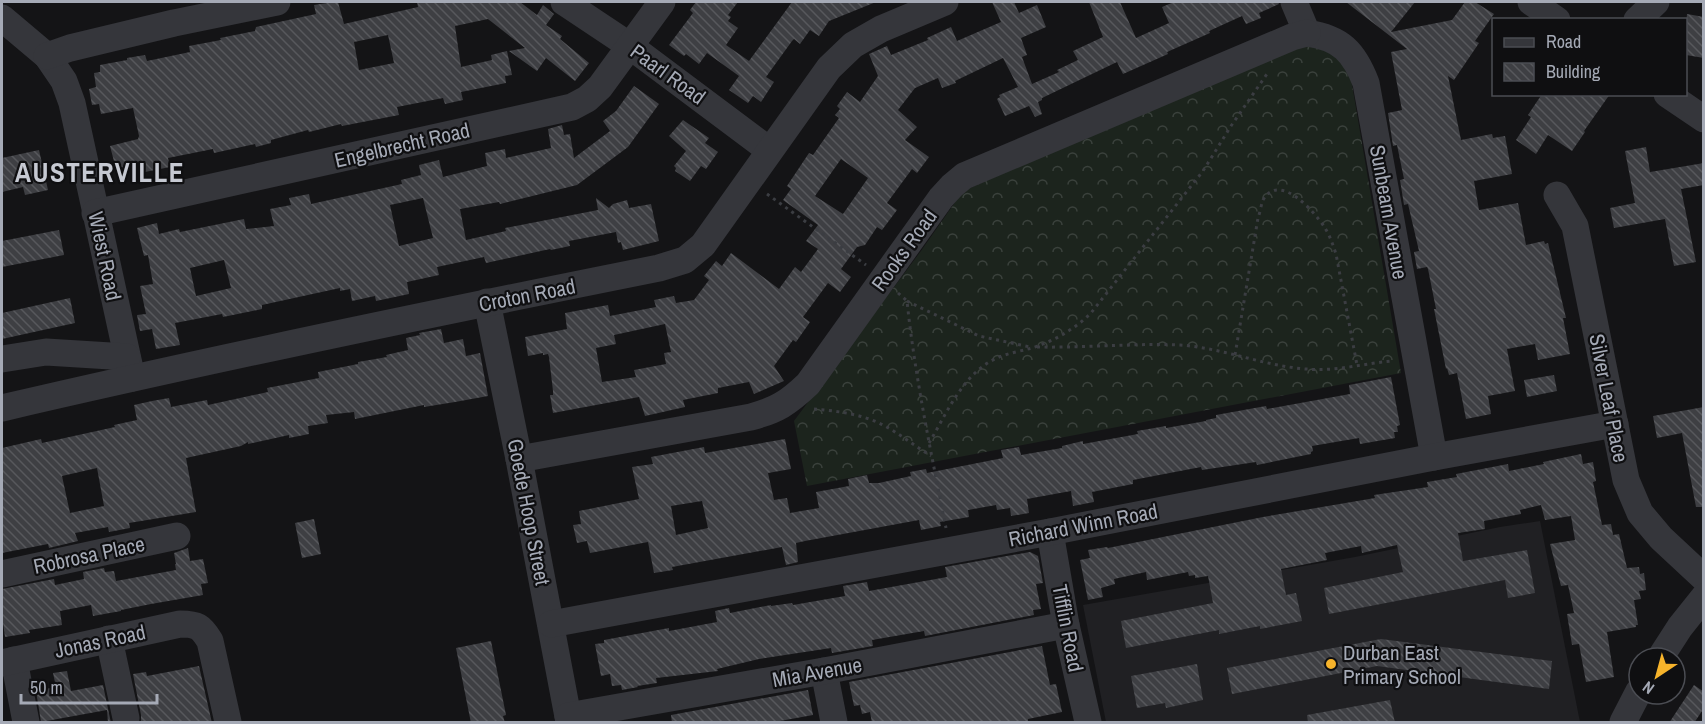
<svg xmlns="http://www.w3.org/2000/svg" width="1705" height="724" font-family="'Archivo Narrow',sans-serif">
	<defs>
		<pattern id="forest-crowns" width="20" height="18" patternUnits="userSpaceOnUse" patternTransform="scale(1.5)"><rect width="20" height="18" fill="#1c241d"/><path d="M2 6a3 3 0 1 1 6 0M12 15a3 3 0 1 1 6 0" fill="none" stroke="#3a413c"/></pattern>
		<pattern id="building-back-hatch" width="6" height="6" patternUnits="userSpaceOnUse" patternTransform="scale(1.5)"><rect width="6" height="6" fill="#3e3f43"/><path d="M-1 5l2 2M0 0l6 6M5-1l2 2" fill="none" stroke="#57585c"/></pattern>
	</defs>
	<rect width="100%" height="100%" fill="#141416"/>
	<path fill="#202023" d="M1540 521 1580 722H1106L1083 605 1355 557 1500 527Z"/>
	<path fill="url(#forest-crowns)" d="M1303 42H1323L1350 73 1401 373 807 486 794 421 921 251 963 191Z"/>
	<g fill="url(#building-back-hatch)" fill-rule="evenodd">
		<path d="M334 2H338L344 24 418 7 417 2H520L537 15 543 5 554 14 546 25 562 36 560 39 589 63 575 81 546 58 537 71 509 51 525 48 488 19 455 26 461 67 492 60 491 55 507 51 512 75 505 76 506 83 461 92 463 100 445 104 443 98 397 107 399 115 342 126 341 124 309 132 308 130 271 140V143L256 147 255 144 214 153 213 149 168 158 170 167 145 172 143 162 116 169 110 146 138 139 139 136 133 108 101 114 99 104 92 105 89 89 96 87 94 73 100 72V65L127 60V58L145 55 147 61 190 52 189 46 221 40 220 38 255 31 256 27 316 14 314 5ZM388 35 394 63 359 70 354 42Z"/>
		<path d="M696 2H738L728 15 731 17 728 21 738 28 726 45 749 61 792 2H876L829 21 819 36 810 30 800 44 794 39 792 41 766 77 774 82 761 102 753 96 748 103 729 90 739 76 707 53 699 64 686 54 684 56 669 45 693 13 690 10Z"/>
		<path d="M992 2H1014L1019 13 1037 5 1046 27 1021 38 1027 55 1022 57 1032 84 1059 72 1057 70 1078 60 1073 51 1103 37 1089 2H1120L1136 38 1169 23 1162 7 1174 2H1278L1279 4 1259 13 1261 18 1246 24 1242 16 1209 31 1210 33 1167 52 1168 54 1123 74 1117 62 1042 98V100L1038 102 1042 114 1035 117 1029 106 1005 116 997 99 1000 97 999 95 1018 87 1003 58 955 81 956 83 942 88 938 78 915 88 898 110 917 127 905 140 929 157 917 173 912 169 887 203 897 210 882 230 877 227 865 245 857 247 841 269 851 277 840 292 828 283 803 317 810 322 796 342 793 340 774 366 784 381 754 394 749 382 718 388V393L683 400 685 407 645 416 639 397 553 413 550 395H553V391L549 357 548 354 543 355V353L528 356 525 337 567 329 565 313 608 305 610 316 656 307 654 300 674 296 676 303 694 300 709 280 704 276 716 261 722 266 731 253 779 289 795 267 801 272 818 249 806 241 818 225 783 200 791 189 787 186 809 153 813 155 839 118 835 115 840 109 837 106 847 92 860 102 878 76 869 54 887 46 891 55 928 40 927 38 951 27 957 41 1001 22ZM841 159 868 178 843 214 815 196ZM665 324 671 352 664 353 666 364 634 370 636 377 602 382 596 348 616 344 614 335Z"/>
		<path d="M1346 2H1415L1391 32 1452 20 1465 2H1475L1494 14 1475 41 1479 43 1454 80 1448 76 1461 140 1492 134 1493 138 1505 136 1512 174 1474 181 1479 210 1518 203 1526 245 1544 241 1545 244 1548 243 1566 318H1563L1570 354 1538 360 1535 344 1507 349 1515 391 1488 396 1491 414 1466 419 1457 373 1449 375 1447 368 1446 369 1434 309H1436L1428 269 1427 267 1417 269 1414 252 1419 251 1408 204 1404 205 1400 180 1404 179 1397 145 1393 146 1388 113 1402 110 1391 52 1407 49Z"/>
		<path d="M1687 14 1704 17V58L1686 55V26Z"/>
		<path d="M634 86 659 104 628 147 577 185 500 204 499 202 460 209 466 240 506 231 505 228 598 210 596 198 609 208 613 204 627 200 629 208 651 204 659 241 623 250 621 242 618 243 616 232 569 241 570 246 551 250 550 249 486 263 484 257 437 267 439 275 407 282 409 294 376 301 375 296 352 301 350 289 340 291V288L262 305V309L223 317 222 314 175 323 180 345 156 349 152 329 140 331 137 315 146 314 140 286 153 284 148 255 144 256 137 228 157 223 159 234 179 229 180 232 244 219 246 229 274 226 270 209 291 205 289 198 309 194 311 204 402 184 401 180 421 175 419 165 439 160 443 177 487 166 485 153 505 149 506 158 551 148 548 129 562 125 564 135 570 134 574 158 610 131 603 121 616 111ZM423 198 433 238 399 246 390 205ZM224 260 231 288 196 296 190 268Z"/>
		<path d="M1542 94H1610L1584 131 1585 132 1572 151 1548 135 1536 154 1516 140 1531 117 1528 115Z"/>
		<path d="M683 120 709 138 705 143 718 152 706 169 701 166 690 181 675 171 676 168 674 166 686 151 669 136Z"/>
		<path d="M1646 147 1650 172 1704 163V185L1681 189 1696 262 1674 266 1665 219 1614 228 1610 208 1635 203 1625 151Z"/>
		<path d="M39 150 48 190 25 195 23 187 2 192V158Z"/>
		<path d="M59 230 64 255 2 267V241Z"/>
		<path d="M70 298 75 323 2 339V313Z"/>
		<path d="M441 329 444 343 463 339 466 356 480 353 488 396 455 402 424 407V405L355 419 354 412 326 415 328 423 308 426 309 434 289 438V435L248 444V442L241 446 186 458 196 512 129 523 130 528 109 532 108 527 75 533 78 541 49 548 48 544 2 553V448L41 439 42 443 115 427 114 425 137 420 134 405 152 401 169 398 171 407 207 400 208 405 268 392 267 388 319 378 318 372 358 364V362L387 357 386 355 408 350 406 338 420 335 419 333ZM97 468 104 506 70 513 62 476Z"/>
		<path d="M1554 375 1557 391 1527 397 1524 380Z"/>
		<path d="M1391 377 1400 425 1397 426 1398 432H1394L1395 438 1360 444 1359 438 1312 446 1313 451 1311 452V454L1257 465 1256 462 1202 470 1201 467 1133 480V484L1092 492 1094 502 1073 506 1071 491 1027 499 1029 513 1011 516 1010 508 997 510 996 505 968 510 969 517 940 522 941 526 921 530 919 520 805 541 796 543 798 562 786 565 782 547 672 567 673 570 654 573 648 542 590 553 587 541 577 543 573 525 581 524 579 511 639 499 632 467 653 464 651 457 704 447 705 453 785 439 791 469 768 473 774 500 787 498 790 513 819 508 816 492 849 486 848 479 867 475 869 483H879L911 476 910 472 926 469 927 473 1003 458 1001 450 1019 447 1021 455 1062 448V446L1083 441V444L1138 434 1137 431 1166 426V428L1206 421V420L1216 418V415L1266 406 1267 409 1350 394 1349 385ZM702 501 708 528 676 535 671 506Z"/>
		<path d="M1704 407V507H1696L1682 433 1657 438 1653 416Z"/>
		<path d="M1581 454 1583 464 1593 462 1596 481 1593 482 1602 525 1611 524 1613 535 1619 534 1627 568 1639 567 1640 574 1644 573 1646 590 1639 591 1641 599 1634 600 1638 625H1636V627L1607 632 1614 677 1586 682 1579 644 1572 645 1567 614 1574 613 1568 585 1561 586 1550 544 1575 540 1571 516 1545 520 1541 505 1520 510 1521 514 1484 521 1485 529 1458 533 1463 561 1527 550 1535 593 1508 598 1505 580 1329 614 1324 588 1403 572 1397 545 1362 553 1361 546 1325 553 1327 560 1281 569 1286 595 1296 593 1302 621 1260 629V626L1219 634V630L1126 648 1121 621 1213 603 1208 576 1195 578V575L1189 576 1188 572 1147 580 1146 572 1114 579 1115 584 1101 588 1103 597 1088 600 1080 560 1090 558 1088 550 1107 547 1108 548 1263 517 1375 498 1374 495 1428 487 1427 482 1457 477 1456 474 1508 464 1509 471 1544 464 1543 462Z"/>
		<path d="M314 519 321 554 302 558 295 523Z"/>
		<path d="M188 548 190 561 203 559 208 583 201 584 203 595 151 604 121 610V611L93 616 91 605 60 611 62 625 29 630 30 633 5 637 2 616V589L54 579 55 585 84 579 83 572 104 568 105 572 114 571 116 581 176 570 175 564H176L174 553Z"/>
		<path d="M1030 552 1038 556 1043 583 1036 584 1041 609 1033 610 1034 615 925 636 924 631 872 640 873 646 832 653 831 648 759 659 717 669 718 671 656 678 657 683 637 686 638 687 622 690 621 685 612 686 610 674 601 676 595 644 604 643V640L669 628V631L717 622 715 611 729 608 730 613 771 605V606L792 603 793 605 845 596 843 586 867 582 869 591 947 577 945 567Z"/>
		<path d="M1381 639 1552 661 1549 689 1377 666 1232 694 1227 668Z"/>
		<path d="M491 641 506 715 503 716 505 723H471L456 648Z"/>
		<path d="M1042 646 1050 685 1056 684 1062 712 1028 719V721L1020 723H872L870 712 862 714 860 705 854 706 849 682Z"/>
		<path d="M1197 664 1203 700 1166 708 1165 703 1137 708 1131 676Z"/>
		<path d="M199 666 212 723H141V715L133 674 146 672 147 676Z"/>
		<path d="M67 671 71 691 103 685 111 723H108L107 710 41 722 36 691 56 687 53 673Z"/>
		<path d="M1694 685 1704 692V708L1694 723H1669Z"/>
		<path d="M808 690 813 715 769 723H672L671 715Z"/>
		<path d="M1390 700 1395 723H1308L1307 715Z"/>
	</g>
	<g fill="none" stroke-linecap="round" stroke-linejoin="round">
		<g stroke="#3b3d42" stroke-width="3" stroke-dasharray="3 4.5" stroke-linecap="butt">
			<path d="M767 194 866 265"/>
			<path d="M898 293 907 301C915 377 931 452 946 528"/>
			<path d="M907 301 979 336 1030 347"/>
			<path d="M1037 347C1085 348 1132 343 1180 345 1223 348 1264 366 1306 369 1335 372 1365 363 1393 361"/>
			<path d="M1235 355 1258 218C1260 213 1261 205 1263 200 1279 171 1315 212 1325 228 1330 236 1333 245 1336 254L1357 365"/>
			<path d="M814 409C837 411 862 414 883 425 900 434 915 446 931 456"/>
			<path d="M929 443C947 413 963 373 997 358 1008 353 1021 351 1032 348 1054 341 1075 329 1091 313L1203 171 1231 126 1269 71"/>
		</g>
		<g stroke="#35363b" stroke-width="27">
			<path d="M564 2 630 46 769 150"/>
			<path d="M1294 2 1307 33C1341 38 1354 52 1366 83L1434 457"/>
			<path d="M1531 2 1557 20"/>
			<path d="M2 18 47 56 64 81 72 103 132 378"/>
			<path d="M1637 20 1656 2"/>
			<path d="M47 56 70 48 174 23 277 2"/>
			<path d="M1667 94 1704 119"/>
			<path d="M1557 195 1575 226 1626 480 1640 513 1661 538 1704 578"/>
			<path d="M95 213 572 107 587 99 600 87 662 2"/>
			<path d="M487 302 519 459 569 722"/>
			<path d="M2 359 46 352 127 357"/>
			<path d="M2 408C220 357 439 312 659 268L685 260 703 245 829 68 853 45 881 29 945 2"/>
			<path d="M519 459 751 417C777 410 788 403 808 384L941 198 952 186 964 176 1292 37 1307 33"/>
			<path d="M1050 532 1066 625 1088 722"/>
			<path d="M2 574 177 536"/>
			<path d="M551 624 1050 532 1434 457 1615 424"/>
			<path d="M109 639 126 718"/>
			<path d="M1660 658 1680 627 1704 597"/>
			<path d="M14 660 26 722"/>
			<path d="M2 663 180 624C197 624 201 626 210 641L228 722"/>
			<path d="M824 671 834 722"/>
			<path d="M568 716 824 671 1066 625"/>
			<path d="M1623 722 1639 691"/>
		</g>
	</g>
	<circle fill="#f6b32b" stroke="#0f0f11" stroke-width="2" cx="1331" cy="664" r="6"/>
	<g text-anchor="middle" dominant-baseline="central" stroke-width="4.5" stroke-linejoin="round" paint-order="stroke">
		<g font-size="21" fill="#a5aab6" stroke="#0f0f11">
			<text transform="translate(668 74) rotate(36)">Paarl Road</text>
			<text transform="translate(402 145) rotate(-13)">Engelbrecht Road</text>
			<text transform="translate(1389 212) rotate(80)">Sunbeam Avenue</text>
			<text transform="translate(904 250) rotate(-54)">Rooks Road</text>
			<text transform="translate(105 256) rotate(78)">Wiest Road</text>
			<text transform="translate(527 295) rotate(-11)">Croton Road</text>
			<text transform="translate(1609 398) rotate(79)">Silver Leaf Place</text>
			<text transform="translate(529 512) rotate(79)">Goede Hoop Street</text>
			<text transform="translate(1083 525) rotate(-11)">Richard Winn Road</text>
			<text transform="translate(89 555) rotate(-12)">Robrosa Place</text>
			<text transform="translate(1068 628) rotate(79)">Tifflin Road</text>
			<text transform="translate(100 641) rotate(-12)">Jonas Road</text>
			<text transform="translate(817 672) rotate(-10)">Mia Avenue</text>
		</g>
		<g font-size="21" fill="#a5aab6" stroke="#0f0f11" text-anchor="start">
			<text x="1343" y="652">Durban East<tspan x="1343" dy="24">Primary School</tspan></text>
		</g>
		<g font-size="27" font-weight="bold" letter-spacing="1.5" fill="#c6c9d2" stroke="#0f0f11">
			<text x="100" y="172">AUSTERVILLE</text>
		</g>
	</g>
	<rect width="1705" height="724" fill="none" stroke="#a5aab6" stroke-width="6"/>
	<rect x="1492" y="18" width="195" height="78" fill="#0f0f11" stroke="#4b4d53" stroke-width="1.5"/>
	<rect x="1504" y="38" width="30" height="9" fill="#35363b" stroke="#4b4d53" stroke-width="1.5"/>
	<text x="1546" y="48" font-size="18" fill="#a5aab6">Road</text>
	<rect x="1504" y="63" width="30" height="18" fill="url(#building-back-hatch)" stroke="#4b4d53" stroke-width="1.5"/>
	<text x="1546" y="78" font-size="18" fill="#a5aab6">Building</text>
	<g transform="translate(1657 676) rotate(216)"><circle r="28" fill="#0f0f11" stroke="#4b4d53" stroke-width="1.5"/>
	<path d="M0-4.5L10 22L0 15L-10 22Z" fill="#f6b32b"/>
	<text y="-9" font-size="16" font-weight="bold" text-anchor="middle" fill="#a5aab6">N</text>
	</g>
	<path d="M21 694v9h136v-9" fill="none" stroke="#a5aab6" stroke-width="3"/>
	<text x="30" y="694" font-size="18" fill="#a5aab6" stroke="#0f0f11" stroke-width="4.5" paint-order="stroke">50 m</text>
</svg>
